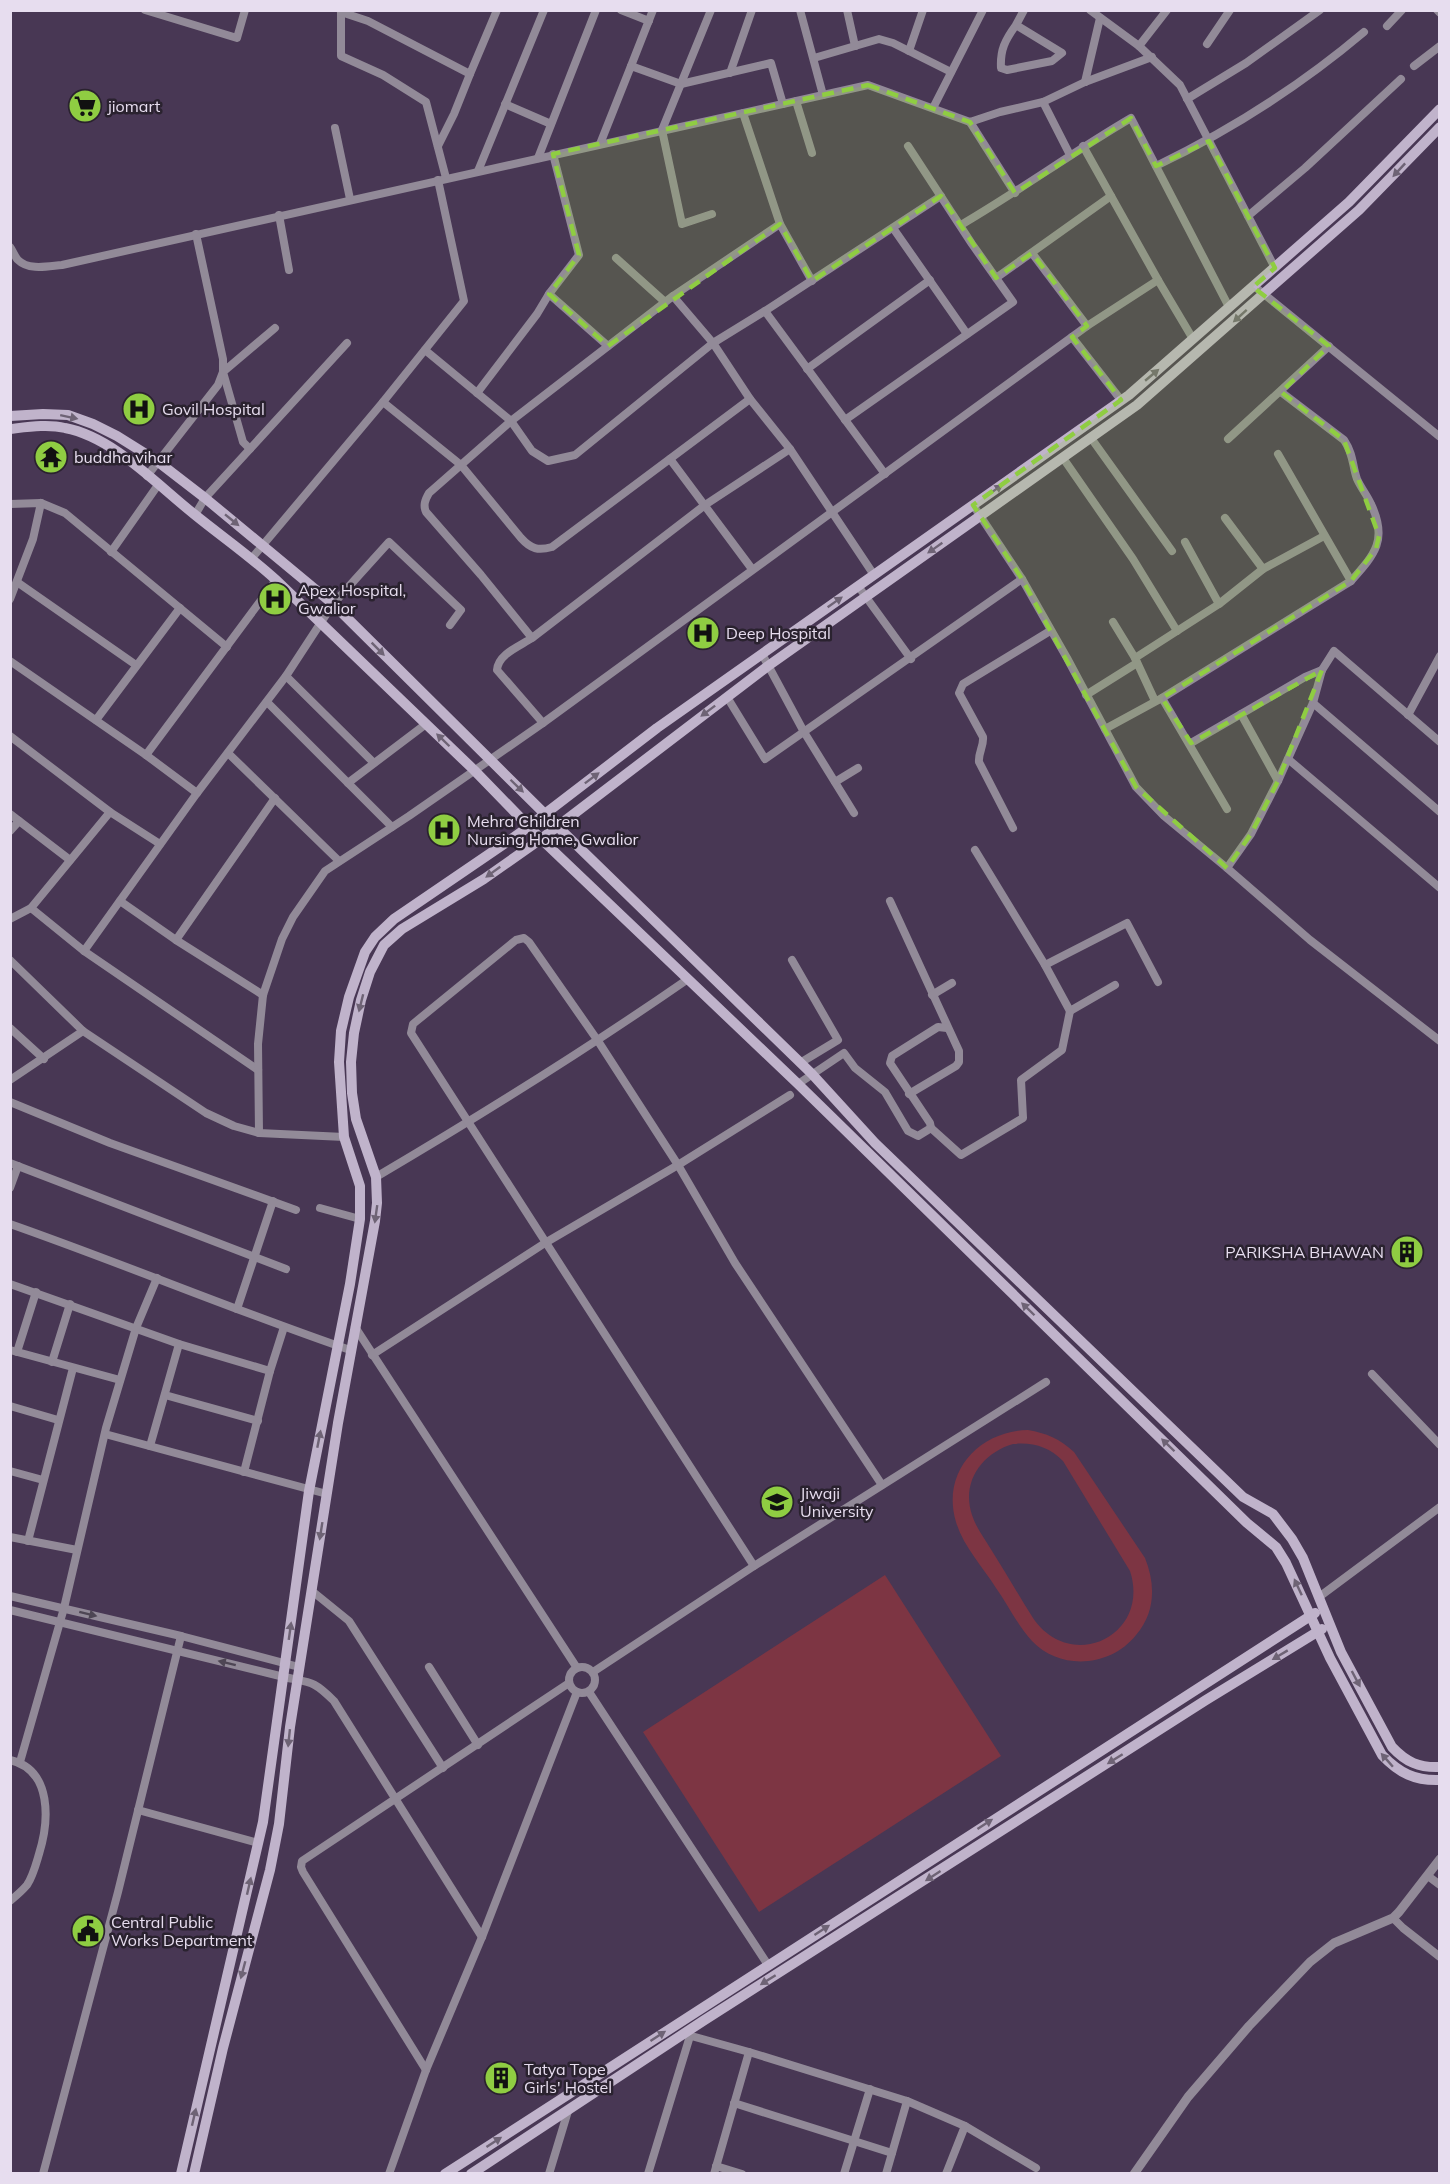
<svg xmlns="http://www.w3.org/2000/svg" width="1450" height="2184" font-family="Mulish,sans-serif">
	<rect width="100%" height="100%" fill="#483754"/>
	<g fill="#7d3543" fill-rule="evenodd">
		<path d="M1028 1430C1046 1433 1060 1439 1074 1452L1145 1558C1156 1585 1155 1613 1136 1635 1111 1667 1060 1671 1032 1641 1018 1626 1008 1605 996 1588 983 1567 963 1546 956 1522 941 1472 979 1431 1028 1430ZM1013 1444C1033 1442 1049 1447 1063 1461L1130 1571C1151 1635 1071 1674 1033 1618 1019 1596 1006 1573 992 1551 985 1539 976 1528 972 1515 961 1482 982 1453 1013 1444Z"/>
		<path d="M885 1575 1001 1756 759 1912 643 1732Z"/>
	</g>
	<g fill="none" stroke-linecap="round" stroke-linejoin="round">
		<g stroke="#928a98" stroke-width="8">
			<path d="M145 10 237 38 245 10"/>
			<path d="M341 10V56L383 75 426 102 446 178"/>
			<path d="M621 10 649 21"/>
			<path d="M711 10 662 130 682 224 712 214"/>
			<path d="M800 10 823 95"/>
			<path d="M847 10 855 46"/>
			<path d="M1090 10 1139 46 1180 85 1275 268"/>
			<path d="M1437 10 1440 13"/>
			<path d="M341 12 368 21 470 74 497 10"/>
			<path d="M1016 25C1005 40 1000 50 1001 68L1007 70 1052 61 1062 53 1016 25 1024 10"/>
			<path d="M1387 26 1402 10"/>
			<path d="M1207 44 1230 10"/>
			<path d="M1139 46 1167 10"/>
			<path d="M909 51 923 10"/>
			<path d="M814 58 879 39 893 43 951 72"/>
			<path d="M631 66 653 10"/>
			<path d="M1414 66 1440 46"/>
			<path d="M730 73 752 10"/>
			<path d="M1085 82 1100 18"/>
			<path d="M1187 99 1246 63 1320 10"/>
			<path d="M796 101 812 153"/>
			<path d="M1043 102 1070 155"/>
			<path d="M505 104 551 124"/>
			<path d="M933 108 983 10"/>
			<path d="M970 122 1015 193"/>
			<path d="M335 128 350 199"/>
			<path d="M600 144 631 66 681 84 771 63 783 104"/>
			<path d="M438 146 454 114 470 74"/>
			<path d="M1083 146 1158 280 1193 339"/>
			<path d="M538 158 596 10"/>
			<path d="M1156 166C1231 130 1300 86 1364 32"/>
			<path d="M478 171 544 10"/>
			<path d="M279 215 289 270"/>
			<path d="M1248 216 1305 168 1401 79"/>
			<path d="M780 224 812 281"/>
			<path d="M961 225C1019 191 1073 152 1131 118L1229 307"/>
			<path d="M893 228 967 334"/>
			<path d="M10 247C13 251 15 257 18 260 29 271 49 266 62 265L868 85 970 122 1000 112 1043 102 1085 82 1152 57"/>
			<path d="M1032 253 1087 326"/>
			<path d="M616 258 665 302"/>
			<path d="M996 278 1111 196"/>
			<path d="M1254 286 1440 437"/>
			<path d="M549 294 579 255 553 154"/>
			<path d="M673 296 780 224 743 113"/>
			<path d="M765 311 885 474"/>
			<path d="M1072 337 1121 400"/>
			<path d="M425 350 511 421 532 451 548 461 575 455 713 343 765 311 941 196"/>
			<path d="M807 369 930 280"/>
			<path d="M1281 392 1344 440C1354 455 1352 465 1357 479 1361 488 1367 495 1371 504 1388 540 1375 554 1351 581"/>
			<path d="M477 393 537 314 549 294 608 346"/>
			<path d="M383 402 461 465 521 538C531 549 538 551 552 547L750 399"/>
			<path d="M845 420 1013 302 972 244 908 146"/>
			<path d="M1091 438 1172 551"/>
			<path d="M1228 439 1329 346"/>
			<path d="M250 449 243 442 223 372 275 328"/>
			<path d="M1063 458 1133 559 1177 631"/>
			<path d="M670 459 752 569"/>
			<path d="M147 476 218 385 223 372V359L196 234"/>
			<path d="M41 503 65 513 227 647"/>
			<path d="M10 504 41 503 33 539 10 599"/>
			<path d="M973 505 1022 579 1067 658 1136 787 1164 816 1227 868 1251 834 1278 781 1313 703 1322 670 1334 651 1440 742"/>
			<path d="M195 515 205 498 347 343"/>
			<path d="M1225 518 1263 569"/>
			<path d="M1185 542 1219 604"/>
			<path d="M111 552 158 485"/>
			<path d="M252 558 383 402 464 301 438 180"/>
			<path d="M17 582 136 665"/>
			<path d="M858 586 911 659"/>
			<path d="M1113 622 1135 658 1155 701"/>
			<path d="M532 638 481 575 426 512C423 505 425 500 429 493L511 421 673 296 713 343 750 399 790 449 874 575"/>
			<path d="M762 654 804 732 854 813"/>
			<path d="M1135 658 1219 604 1263 569 1324 536"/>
			<path d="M10 661 146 755 197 793"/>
			<path d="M286 676 374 763"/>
			<path d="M1086 695 1137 663"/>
			<path d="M727 697 765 759 1022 579"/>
			<path d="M1162 698 1351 581 1278 454"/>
			<path d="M267 702 392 827"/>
			<path d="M1313 703 1440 812"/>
			<path d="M1241 714 1278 781"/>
			<path d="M1408 715 1440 656"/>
			<path d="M96 720 180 608"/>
			<path d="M543 723 497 670C498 654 520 646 532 638L705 505 790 449"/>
			<path d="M1105 729 1162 698 1227 809"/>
			<path d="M10 736 110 812"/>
			<path d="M1191 743 1305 677 1322 670"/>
			<path d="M228 753 339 861"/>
			<path d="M146 755 276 580"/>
			<path d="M1288 759 1440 888"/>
			<path d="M835 782 858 768"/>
			<path d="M348 783 426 724"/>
			<path d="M10 814 70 860"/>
			<path d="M1013 828 979 762C978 753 984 746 983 737L959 693 963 684 1050 631"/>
			<path d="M10 831 19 821"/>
			<path d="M975 850 1045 965 1070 1011 1115 985"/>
			<path d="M1227 868 1310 940 1440 1041"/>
			<path d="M120 901 176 940 263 995"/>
			<path d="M890 901 959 1051V1062L956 1066 909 1094"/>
			<path d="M31 908 84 951 258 1070"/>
			<path d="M10 919 31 908 110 812 160 844"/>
			<path d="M176 940 275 798"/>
			<path d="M84 951 197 793 286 676 333 604 389 542 461 610 450 625"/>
			<path d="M10 960 83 1031 206 1113 234 1126 259 1133 344 1137"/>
			<path d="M792 960 838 1040 800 1063"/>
			<path d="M1045 965 1127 923 1158 982"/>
			<path d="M932 995 952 983"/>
			<path d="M10 1028 44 1059"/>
			<path d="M10 1080 83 1031"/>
			<path d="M798 1084 844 1053 855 1068 885 1092 908 1131 918 1136 931 1128 930 1123 890 1063 892 1056 938 1027 947 1028"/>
			<path d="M10 1102 110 1143 296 1210"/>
			<path d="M931 1128 961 1155 1023 1118 1021 1080 1062 1050 1070 1011"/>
			<path d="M259 1133 258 1044 263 995 282 939 293 917 325 871 409 816 543 723 1087 326 1158 280"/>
			<path d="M10 1163 286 1269"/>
			<path d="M376 1177C483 1114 587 1049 688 979"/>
			<path d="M10 1188 18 1166"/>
			<path d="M320 1208 360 1219"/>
			<path d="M10 1224C124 1264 236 1311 350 1350"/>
			<path d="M10 1284 179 1344 270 1371"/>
			<path d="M237 1309 273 1201"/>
			<path d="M355 1327 577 1668"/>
			<path d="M10 1350 120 1380"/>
			<path d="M17 1352 36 1292"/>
			<path d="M372 1355 545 1243 678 1165 790 1095"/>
			<path d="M52 1362 70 1304"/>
			<path d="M1372 1374 1440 1445"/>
			<path d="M165 1395 258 1421"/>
			<path d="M10 1406 58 1420"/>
			<path d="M105 1434 327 1494"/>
			<path d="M150 1446 179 1344"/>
			<path d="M10 1471 43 1480"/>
			<path d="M244 1472 270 1371 284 1327"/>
			<path d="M10 1537 77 1550"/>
			<path d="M28 1541 73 1368"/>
			<path d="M754 1566 411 1033 413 1024 516 940 524 938 529 942 598 1041 678 1165 735 1263 882 1485"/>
			<path d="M312 1591 349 1621 443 1768"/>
			<path d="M10 1596 181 1636 299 1667"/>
			<path d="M1319 1597 1440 1507"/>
			<path d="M10 1610 284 1677C311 1683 313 1680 334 1701L482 1937"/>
			<circle cx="582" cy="1680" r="13"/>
			<path d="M429 1667 478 1745"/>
			<path d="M593 1672 754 1566 1046 1382"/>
			<path d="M589 1692 768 1965"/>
			<path d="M10 1760C53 1770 49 1822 39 1854 36 1864 33 1876 27 1885 22 1891 16 1896 10 1901"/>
			<path d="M20 1762 64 1608 106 1428 136 1328 157 1278"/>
			<path d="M138 1810 258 1843"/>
			<path d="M1428 1876 1440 1885"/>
			<path d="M1393 1918 1403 1928 1440 1957"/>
			<path d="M684 2034 749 2052 907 2101 886 2174"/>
			<path d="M426 2070 303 1872 301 1867 302 1861 569 1683"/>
			<path d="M907 2101 965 2126 1036 2168"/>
			<path d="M734 2103 892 2153"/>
			<path d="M716 2166 742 2174"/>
			<path d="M43 2174 118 1892 181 1636"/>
			<path d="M389 2174 426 2070 482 1937 577 1692"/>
			<path d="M549 2174 568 2111"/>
			<path d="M648 2174 690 2036"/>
			<path d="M714 2174 749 2052"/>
			<path d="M844 2174 870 2089"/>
			<path d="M946 2174 965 2126"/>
		</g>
		<path stroke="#928a98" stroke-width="9" d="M1134 2174 1188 2097 1249 2026 1310 1962 1334 1943 1393 1918 1399 1912 1440 1859"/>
		<g stroke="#c0b3cb" stroke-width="10">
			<path d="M10 416 43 414 68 415 93 424 117 436 157 461 205 498 333 604 557 826 812 1074 875 1143 1243 1497 1273 1514 1292 1539 1303 1558 1341 1652 1392 1747C1406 1762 1419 1768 1440 1767"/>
			<path d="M10 429C28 427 48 424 65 428 113 437 156 484 194 514 221 536 250 556 276 580L474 770 541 839 798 1084 1247 1523 1276 1547 1286 1563 1330 1658 1382 1755C1399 1773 1415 1781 1440 1780"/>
			<path d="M181 2174 263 1822 309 1491 350 1284 360 1219V1186L344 1137 339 1062 341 1031 349 997 365 952 375 937 394 919 520 833 657 728 1129 395 1349 202 1440 109"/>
			<path d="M194 2174 223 2048 270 1870 279 1824 290 1727 338 1423 375 1221 377 1203 376 1177 356 1119 352 1093 351 1062 354 1033 361 1000 370 972 384 945 402 929 484 879 541 839 768 666 1137 405 1359 210 1440 127"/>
			<path d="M445 2174 1315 1613"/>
			<path d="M471 2174 703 2021 1206 1700 1322 1629"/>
		</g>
	</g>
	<defs><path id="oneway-solid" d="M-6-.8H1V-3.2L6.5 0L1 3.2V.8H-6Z" transform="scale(1.5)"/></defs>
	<g fill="#6e6375">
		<use href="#oneway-solid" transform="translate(1399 170) rotate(133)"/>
		<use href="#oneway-solid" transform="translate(1240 316) rotate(138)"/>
		<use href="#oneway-solid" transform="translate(1152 375) rotate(-40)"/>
		<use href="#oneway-solid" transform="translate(69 417) rotate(12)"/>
		<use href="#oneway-solid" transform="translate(995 490) rotate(-35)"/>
		<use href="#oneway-solid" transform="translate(232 520) rotate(39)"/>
		<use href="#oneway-solid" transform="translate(935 548) rotate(145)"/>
		<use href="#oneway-solid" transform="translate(835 602) rotate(-35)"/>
		<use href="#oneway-solid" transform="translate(378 649) rotate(45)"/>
		<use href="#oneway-solid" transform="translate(708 711) rotate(143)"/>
		<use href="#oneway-solid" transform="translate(443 740) rotate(-136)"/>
		<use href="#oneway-solid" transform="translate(592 778) rotate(-37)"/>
		<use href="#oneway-solid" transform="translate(517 786) rotate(44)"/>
		<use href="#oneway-solid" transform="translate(493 872) rotate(144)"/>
		<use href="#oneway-solid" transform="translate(361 1003) rotate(104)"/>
		<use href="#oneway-solid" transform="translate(376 1214) rotate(98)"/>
		<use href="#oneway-solid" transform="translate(1028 1309) rotate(-136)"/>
		<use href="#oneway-solid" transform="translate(319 1439) rotate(-79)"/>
		<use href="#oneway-solid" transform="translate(1168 1445) rotate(-136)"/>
		<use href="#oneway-solid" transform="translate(321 1531) rotate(99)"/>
		<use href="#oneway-solid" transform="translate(1298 1587) rotate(-115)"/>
		<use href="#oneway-solid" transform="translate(290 1631) rotate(-82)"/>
		<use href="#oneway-solid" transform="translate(1280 1655) rotate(149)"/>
		<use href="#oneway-solid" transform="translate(1356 1679) rotate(62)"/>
		<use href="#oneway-solid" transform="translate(289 1738) rotate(96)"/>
		<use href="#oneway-solid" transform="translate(1115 1759) rotate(148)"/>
		<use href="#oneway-solid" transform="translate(1387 1760) rotate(-131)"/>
		<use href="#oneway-solid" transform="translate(985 1824) rotate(-33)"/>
		<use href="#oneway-solid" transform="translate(933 1876) rotate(147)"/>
		<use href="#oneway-solid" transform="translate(249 1886) rotate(-77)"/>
		<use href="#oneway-solid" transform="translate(822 1930) rotate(-33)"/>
		<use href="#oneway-solid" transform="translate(243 1970) rotate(105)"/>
		<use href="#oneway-solid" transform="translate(768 1980) rotate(148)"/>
		<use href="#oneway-solid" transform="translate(658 2036) rotate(-33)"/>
		<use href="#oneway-solid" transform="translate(194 2117) rotate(-77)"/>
		<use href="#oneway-solid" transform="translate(494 2142) rotate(-33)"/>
	</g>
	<g fill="#4e4654">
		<use href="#oneway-solid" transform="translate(88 1614) rotate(14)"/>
		<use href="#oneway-solid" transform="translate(227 1663) rotate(-166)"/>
	</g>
	<path fill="#8fcd42" fill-opacity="0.2" stroke="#8fcd42" stroke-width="4.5" stroke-dasharray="12 8" stroke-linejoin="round" d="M868 85 970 122 1015 193 1131 118 1156 166 1209 141 1275 268 1253 287 1329 346 1281 392 1344 440 1379 536 1376 549 1351 581 1162 698 1191 743 1322 670 1278 781 1251 834 1227 868 1136 787 1022 579 973 505 1121 400 1072 337 1087 326 1032 253 996 278 941 196 812 281 780 224 608 346 549 294 579 255 553 154Z"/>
	<defs>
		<g id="supermarket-disc" transform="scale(1.725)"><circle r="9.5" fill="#8fcd42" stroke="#2a222f"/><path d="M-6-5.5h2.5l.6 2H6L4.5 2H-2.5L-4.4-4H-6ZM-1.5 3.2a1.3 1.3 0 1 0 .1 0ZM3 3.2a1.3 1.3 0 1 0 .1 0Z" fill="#111"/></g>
		<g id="hospital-disc" transform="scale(1.725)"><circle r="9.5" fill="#8fcd42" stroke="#2a222f"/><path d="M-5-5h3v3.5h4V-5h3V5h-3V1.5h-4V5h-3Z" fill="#111"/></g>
		<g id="temple-disc" transform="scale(1.725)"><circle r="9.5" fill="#8fcd42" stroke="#2a222f"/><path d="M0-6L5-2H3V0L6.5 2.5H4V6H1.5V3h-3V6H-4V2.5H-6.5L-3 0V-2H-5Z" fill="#111"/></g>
		<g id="building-disc" transform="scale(1.725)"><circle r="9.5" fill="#8fcd42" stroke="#2a222f"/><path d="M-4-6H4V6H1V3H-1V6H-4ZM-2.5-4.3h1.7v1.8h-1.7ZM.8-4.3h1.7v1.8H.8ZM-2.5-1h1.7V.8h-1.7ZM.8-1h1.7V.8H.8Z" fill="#111"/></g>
		<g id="university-disc" transform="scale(1.725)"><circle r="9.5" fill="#8fcd42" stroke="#2a222f"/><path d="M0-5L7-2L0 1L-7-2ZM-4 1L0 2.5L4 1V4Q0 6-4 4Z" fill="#111"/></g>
		<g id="civic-disc" transform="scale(1.725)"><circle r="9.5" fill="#8fcd42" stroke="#2a222f"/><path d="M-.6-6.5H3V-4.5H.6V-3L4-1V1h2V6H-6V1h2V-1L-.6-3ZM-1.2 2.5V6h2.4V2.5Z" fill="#111"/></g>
	</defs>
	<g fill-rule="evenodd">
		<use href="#supermarket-disc" x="85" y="106"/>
		<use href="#hospital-disc" x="139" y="409"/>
		<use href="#temple-disc" x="51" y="457"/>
		<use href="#hospital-disc" x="275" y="599"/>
		<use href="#hospital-disc" x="703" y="633"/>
		<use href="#hospital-disc" x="444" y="830"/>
		<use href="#building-disc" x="1407" y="1252"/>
		<use href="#university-disc" x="777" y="1502"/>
		<use href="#civic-disc" x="88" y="1931"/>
		<use href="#building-disc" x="501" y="2078"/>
	</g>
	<g text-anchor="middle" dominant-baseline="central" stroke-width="5" stroke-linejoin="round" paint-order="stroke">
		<g font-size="16" fill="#e7ddef" stroke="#2a222f" text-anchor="start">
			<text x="108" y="106">jiomart</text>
			<text x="162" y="409">Govil Hospital</text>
			<text x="74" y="457">buddha vihar</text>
			<text x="298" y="590">Apex Hospital,<tspan x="298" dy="18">Gwalior</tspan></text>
			<text x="726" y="633">Deep Hospital</text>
			<text x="467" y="821">Mehra Children<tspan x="467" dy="18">Nursing Home, Gwalior</tspan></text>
			<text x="1384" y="1252" text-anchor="end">PARIKSHA BHAWAN</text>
			<text x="800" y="1493">Jiwaji<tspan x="800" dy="18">University</tspan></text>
			<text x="111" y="1922">Central Public<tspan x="111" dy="18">Works Department</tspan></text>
			<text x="524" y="2069">Tatya Tope<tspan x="524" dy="18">Girls' Hostel</tspan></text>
		</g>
	</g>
	<rect width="1450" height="2184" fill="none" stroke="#e7ddef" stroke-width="24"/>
</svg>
